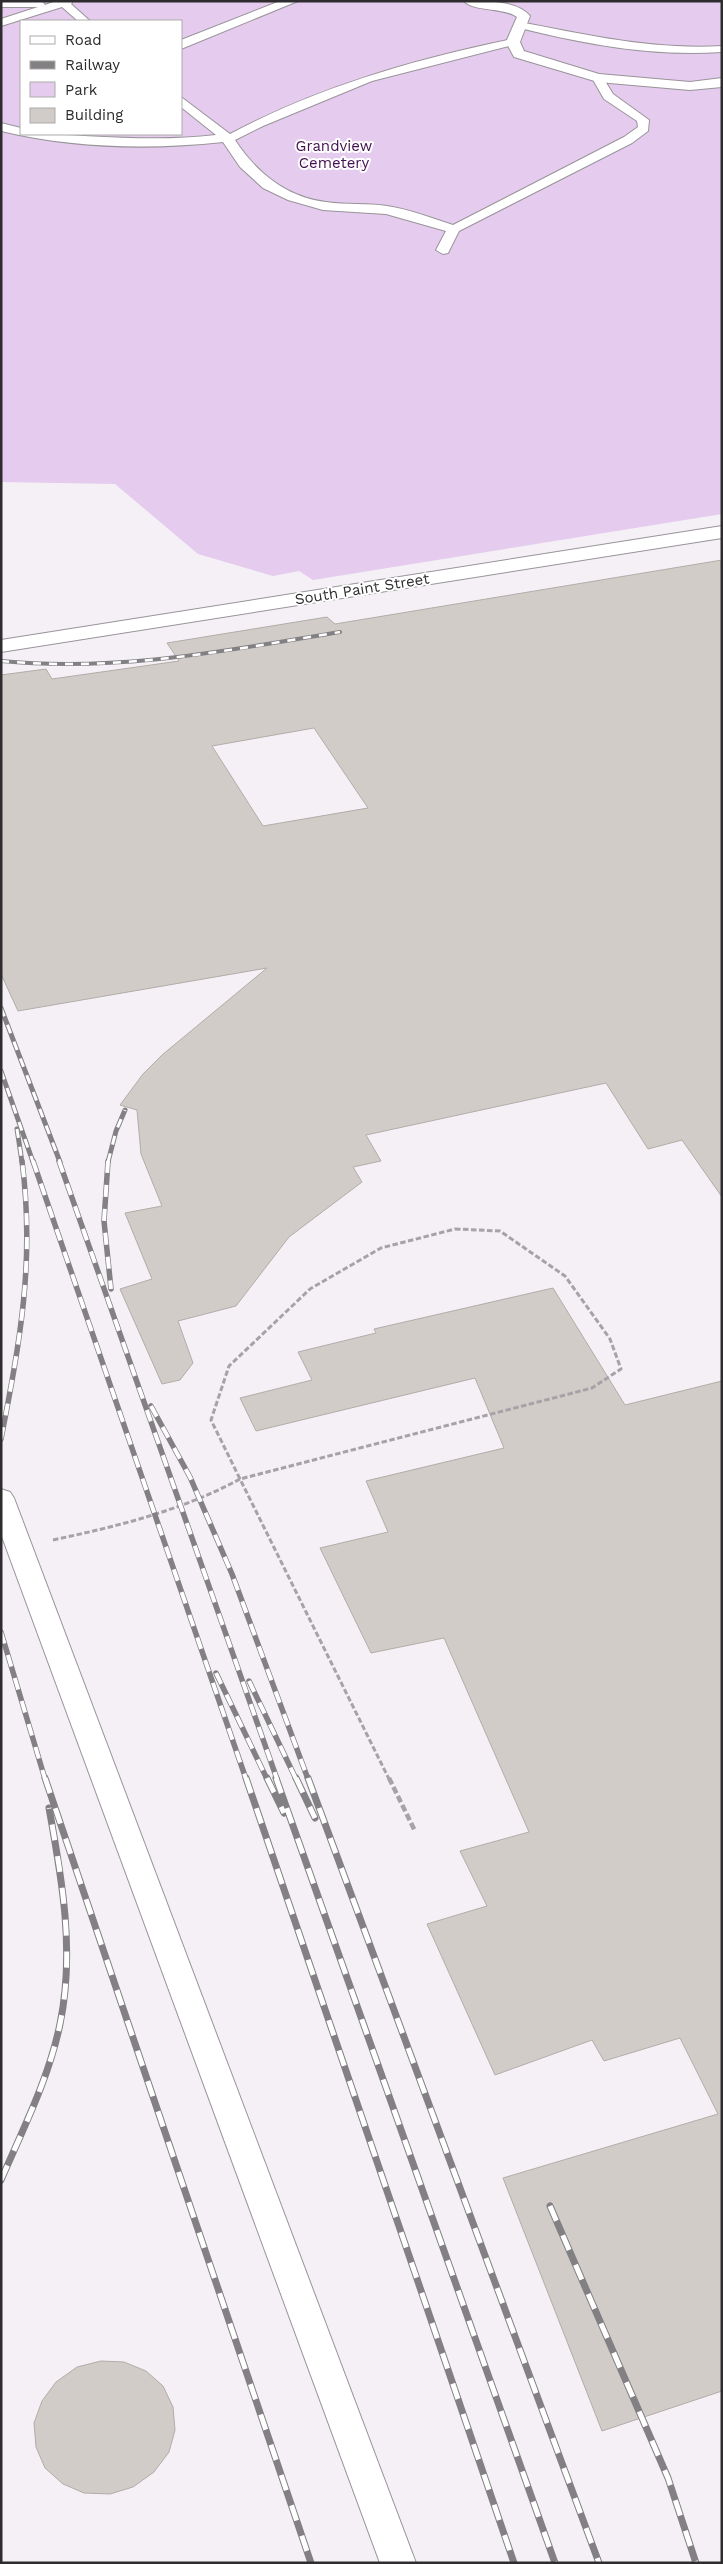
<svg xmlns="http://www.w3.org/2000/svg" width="723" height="2564" font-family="'Work Sans',sans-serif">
	<rect width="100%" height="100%" fill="#f4f0f6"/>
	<path fill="#e5cbed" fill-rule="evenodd" d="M1 1H722V514L313 580 299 571 273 576 198 554 115 484 1 482ZM21 21H181V134H21Z"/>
	<g fill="#d1ccc8" stroke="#b1ada9" fill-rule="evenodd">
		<path d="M722 560V1197L682 1140 648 1149 606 1083 366 1135 381 1161 353 1167 362 1182 289 1237 236 1306 178 1321 193 1363 180 1380 162 1384 120 1289 152 1279 125 1213 162 1206 141 1154 137 1110 120 1105 143 1074 162 1055 267 968 18 1011 1 974V675L46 669 52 679 179 661 167 643 327 617 335 624ZM314 728 368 808 263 826 212 746Z"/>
		<path d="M553 1288 625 1405 722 1381V2391L602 2431 503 2178 718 2114 680 2038 604 2061 592 2040 495 2075 427 1924 487 1906 460 1851 529 1832 444 1638 371 1653 320 1548 388 1532 366 1481 504 1448 475 1378 256 1431 240 1398 312 1380 298 1352 376 1333 374 1329Z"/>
		<path d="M101 2361 124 2362 146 2371 163 2386 173 2407 175 2430 169 2452 154 2472 133 2487 110 2494 84 2493 63 2484 45 2468 36 2447 34 2423 42 2401 56 2382 77 2367Z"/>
	</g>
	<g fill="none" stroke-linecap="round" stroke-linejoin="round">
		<g stroke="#989499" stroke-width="2">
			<g id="service">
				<path d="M1 1H42L45 5 56 1H73L71 4 90 21H78L62 7 1 26V19L38 7H1Z"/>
				<path d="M520 22C587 35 653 50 722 46V52C653 57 583 44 516 27V23Z"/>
				<path d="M513 39 517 40V44L372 81 263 126 235 140C256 172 286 197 326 202 346 205 367 203 387 206 409 209 431 218 453 225L624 137 638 127 637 121 604 99 592 78 594 76H602L613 94 649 120 648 131 632 143 459 231 448 253 443 254 436 250 446 231 386 214 323 210 288 200 263 188 240 167 223 142C150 150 72 148 1 131V123L21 128V134C88 134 148 143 216 135L181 107V97L230 134C318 87 416 59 513 39Z"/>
				<path d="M1 1489 10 1492 14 1498 416 2563H380L1 1534Z"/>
			</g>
		</g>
		<g stroke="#989499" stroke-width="2">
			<g id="minor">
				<path d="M280 1H298L181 49V40Z"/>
				<path d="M464 1C485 1 516 0 530 16L520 42 524 51 599 74 690 82 722 78V87L690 90 598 82 514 57 506 42 517 17C503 7 474 12 464 1Z"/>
			</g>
		</g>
		<g stroke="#989499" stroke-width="2">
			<path id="secondary" d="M722 526V538L1 652V640Z"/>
		</g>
		<g stroke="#a6a2a7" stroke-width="3" stroke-dasharray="5.5 2.5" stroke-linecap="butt">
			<path d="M455 1229 500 1231 565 1276 610 1339 621 1369 592 1388 240 1479 211 1420 229 1366 310 1289 381 1248Z"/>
			<path d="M53 1540C118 1526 181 1511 240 1479L389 1779"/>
		</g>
		<path stroke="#a6a2a7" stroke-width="4.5" stroke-dasharray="7 3" stroke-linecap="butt" d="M389 1778 415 1831"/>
		<use href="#service" fill="#fff" fill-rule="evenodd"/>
		<use href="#minor" fill="#fff" fill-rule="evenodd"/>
		<use href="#secondary" fill="#fff" fill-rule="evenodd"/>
		<g stroke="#838084" stroke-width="4">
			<path id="rail-far3" d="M1 661C119 672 224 651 340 632"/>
		</g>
		<g stroke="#838084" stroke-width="5">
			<g id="rail-far2">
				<path d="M1 1008 60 1162"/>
				<path d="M1 1071 33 1162"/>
				<path d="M17 1129 22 1162"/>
				<path d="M108 1162 116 1131 125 1110"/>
			</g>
		</g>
		<g stroke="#838084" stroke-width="5.5">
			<g id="rail-far1">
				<path d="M33 1161 246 1779"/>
				<path d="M59 1161 277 1779"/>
				<path d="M108 1161 104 1221 111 1289"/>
				<path d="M151 1406 190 1477 232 1574 308 1779"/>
				<path d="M1 1439C20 1341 35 1262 22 1161"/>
				<path d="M1 1632 45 1779"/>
				<path d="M216 1673 267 1779"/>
				<path d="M249 1681 296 1779"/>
			</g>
		</g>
		<g stroke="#838084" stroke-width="7">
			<g id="rail">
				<path d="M45 1778 311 2563"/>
				<path d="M246 1778 514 2563"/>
				<path d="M267 1778 284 1813"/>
				<path d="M276 1778 555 2563"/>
				<path d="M296 1778 315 1818"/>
				<path d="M308 1778 599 2563"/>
				<path d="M1 2180C23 2129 49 2078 60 2024 75 1952 62 1879 49 1808"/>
				<path d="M550 2206 668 2478 696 2563"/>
			</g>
		</g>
		<use href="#rail-far3" stroke="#fff" stroke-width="2.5" stroke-dasharray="8" stroke-linecap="butt"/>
		<use href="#rail-far2" stroke="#fff" stroke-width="3" stroke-dasharray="9" stroke-linecap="butt"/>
		<use href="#rail-far1" stroke="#fff" stroke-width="4" stroke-dasharray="12" stroke-linecap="butt"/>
		<use href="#rail" stroke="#fff" stroke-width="5" stroke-dasharray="16" stroke-linecap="butt"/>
	</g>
	<g text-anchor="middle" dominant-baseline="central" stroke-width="4" stroke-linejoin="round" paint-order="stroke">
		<g font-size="15" fill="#431151" stroke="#fff">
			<text x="334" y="146">Grandview<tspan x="334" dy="17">Cemetery</tspan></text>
		</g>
		<g font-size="15" fill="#2e2c2e" stroke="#fff">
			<text transform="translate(362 589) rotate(-9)">South Paint Street</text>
		</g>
	</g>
	<rect width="723" height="2564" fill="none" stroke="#2e2c2e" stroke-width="5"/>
	<rect x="20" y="20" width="162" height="115" fill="#ffffff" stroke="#ababab"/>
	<rect x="30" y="36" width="25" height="8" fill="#ffffff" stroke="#ababab"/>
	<text x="65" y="45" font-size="15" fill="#2e2c2e">Road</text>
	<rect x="30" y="61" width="25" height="8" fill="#838084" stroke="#ababab"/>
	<text x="65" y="70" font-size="15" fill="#2e2c2e">Railway</text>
	<rect x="30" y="82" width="25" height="15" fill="#e5cbed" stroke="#ababab"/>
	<text x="65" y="95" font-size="15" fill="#2e2c2e">Park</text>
	<rect x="30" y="108" width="25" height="15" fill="#d1ccc8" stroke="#ababab"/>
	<text x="65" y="120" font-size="15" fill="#2e2c2e">Building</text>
</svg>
